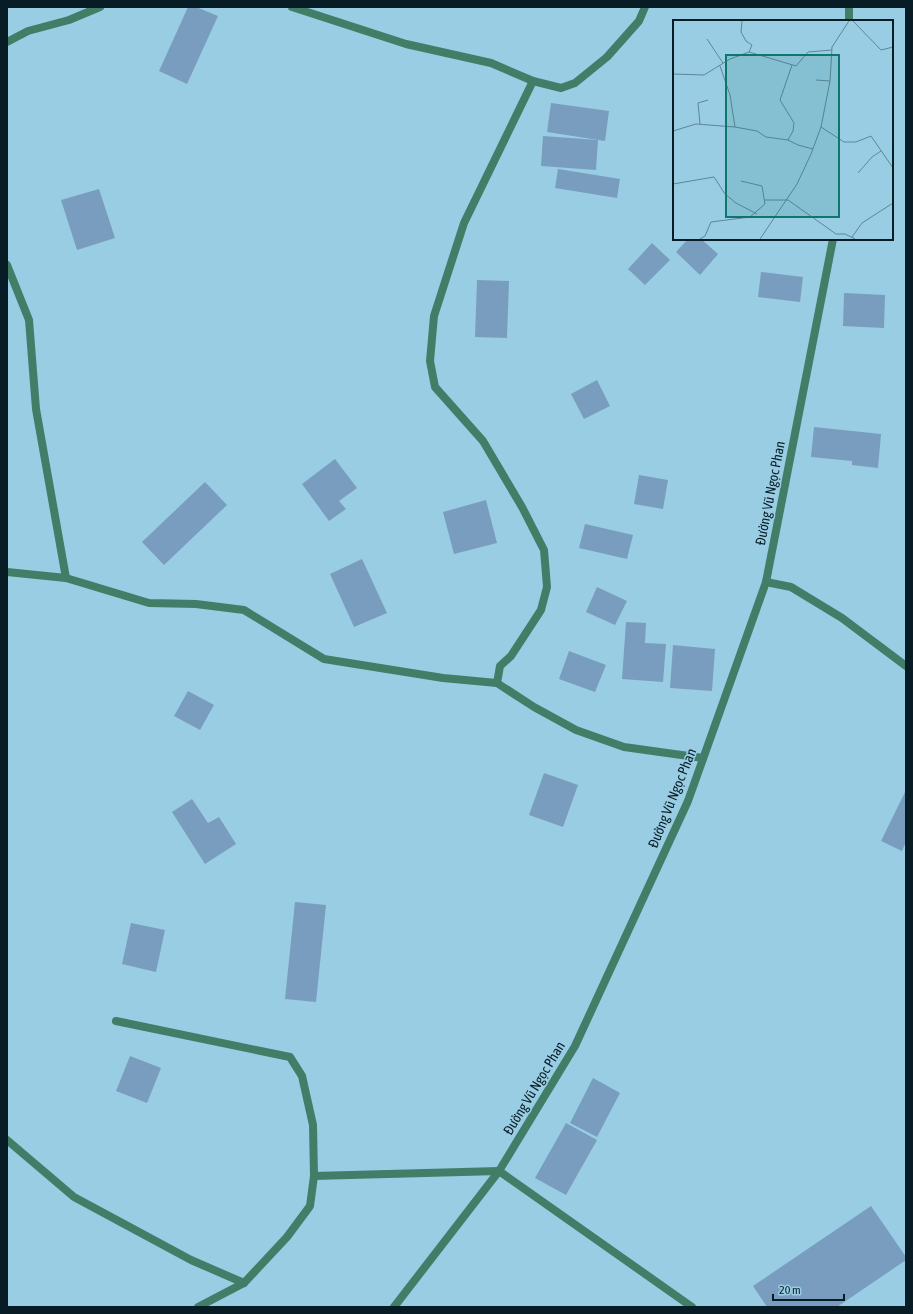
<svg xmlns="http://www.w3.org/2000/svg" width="913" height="1314" font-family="'Asap Condensed',sans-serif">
	<rect width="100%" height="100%" fill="#99cde4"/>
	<g fill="#799dbe">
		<path d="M188 7H196L218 16 187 84 159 71Z"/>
		<path d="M551 103 609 111 605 141 547 132Z"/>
		<path d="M543 136 598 140 596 170 541 166Z"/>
		<path d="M558 169 620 179 617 198 555 188Z"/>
		<path d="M99 189 115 238 77 250 61 200Z"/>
		<path d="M688 239H701L718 254 700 275 676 252Z"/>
		<path d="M652 243 670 260 645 285 628 269Z"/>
		<path d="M761 272 803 277 800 302 758 297Z"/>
		<path d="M477 280 509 281 507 338 475 337Z"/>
		<path d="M844 293 885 295 884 328 843 326Z"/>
		<path d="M597 380 610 406 584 419 571 394Z"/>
		<path d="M814 427 881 434 878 468 852 465V461L811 457Z"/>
		<path d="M335 459 357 488 339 501 346 509 329 521 302 484Z"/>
		<path d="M639 475 668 480 663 509 634 504Z"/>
		<path d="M205 482 227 505 164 565 142 542Z"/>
		<path d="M486 500 497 543 454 554 443 512Z"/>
		<path d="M585 524 633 535 627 559 579 548Z"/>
		<path d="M362 559 387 613 354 627 330 574Z"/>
		<path d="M597 587 627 601 615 625 586 612Z"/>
		<path d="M626 622 646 623 645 643 666 644 663 682 622 679Z"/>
		<path d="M673 645 715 649 712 691 670 688Z"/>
		<path d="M569 651 606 665 595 692 559 679Z"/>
		<path d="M188 691 214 705 200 730 174 716Z"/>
		<path d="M544 773 578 785 563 827 529 815Z"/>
		<path d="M906 790V842L902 851 881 841Z"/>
		<path d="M192 799 208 823 219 817 236 844 205 864 172 812Z"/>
		<path d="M295 902 326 905 316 1002 285 999Z"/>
		<path d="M131 923 165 930 156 972 122 964Z"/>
		<path d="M130 1056 161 1068 147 1103 116 1091Z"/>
		<path d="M593 1078 620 1093 597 1137 570 1123Z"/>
		<path d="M566 1123 597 1140 566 1195 535 1178Z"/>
		<path d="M871 1206 906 1257V1260L837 1307H767L753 1286Z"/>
	</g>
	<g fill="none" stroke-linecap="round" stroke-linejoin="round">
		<path stroke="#417d67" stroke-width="8" d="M314 1176 499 1171"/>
		<g stroke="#417d67" stroke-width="8">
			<path d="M292 7 406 44 491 63 533 81 561 88 575 83 607 57 639 21 645 7"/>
			<path d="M849 21V7"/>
			<path d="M7 42 28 31 69 20 100 7"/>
			<path d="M7 265 29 320 36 409 66 578"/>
			<path d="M7 572 66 578 149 603 196 604 244 610 324 659 443 678 497 683 534 707 576 730 624 747 703 758"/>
			<path d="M766 582 791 587 842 618 906 666"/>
			<path d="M497 683 500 666 511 656 541 610 547 587 544 550 522 507 483 441 435 387 430 361 434 316 464 223 533 81"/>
			<path d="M116 1021 290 1057 302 1076 313 1125 314 1176 310 1206 287 1237 244 1283 198 1307"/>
			<path d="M7 1140 74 1197 191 1260 244 1283"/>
			<path d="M499 1171 692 1307"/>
			<path d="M394 1307 499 1171 575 1046 688 801 766 582 833 239"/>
		</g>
	</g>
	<g text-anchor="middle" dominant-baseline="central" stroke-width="3" stroke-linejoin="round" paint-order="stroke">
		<g font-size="14" fill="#071c25" stroke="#99cde4">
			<text transform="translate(770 493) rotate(-79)">Đường Vũ Ngọc Phan</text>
			<text transform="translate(672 798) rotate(-68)">Đường Vũ Ngọc Phan</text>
			<text transform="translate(534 1088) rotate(-59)">Đường Vũ Ngọc Phan</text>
		</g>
	</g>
	<g transform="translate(673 20)">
		<rect width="220" height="220" fill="#99cde4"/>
		<path fill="none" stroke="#5f8698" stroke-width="1" d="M69 1 68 12 73 21 79 25 76 32M180 1 208 30 220 27M34 19 50 43M47 46 57 75 62 107M0 54 31 55 57 39 76 32 123 46 135 32 159 30M143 60 157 61M27 104 25 83 35 80M148 107 171 122H183L198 116 220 148M0 111 23 104 62 107 84 111 93 117 115 120 125 125 140 129M115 120 120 111 121 103 107 80 119 45M185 153 199 137 208 131M0 164 41 157 52 174 63 183 84 194M92 180H115L163 214H172L182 219M179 217 189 203 220 183M27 219 32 216 38 202 77 197 92 184 89 166 68 161M87 219 124 164 138 134 148 107 157 61 159 27 176 1"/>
		<path fill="#0f766e" fill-opacity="0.15" stroke="#0f766e" stroke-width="2" d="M53 35H166V197H53Z"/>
		<rect width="220" height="220" fill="none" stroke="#071c25" stroke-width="2"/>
	</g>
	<rect width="913" height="1314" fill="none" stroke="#071c25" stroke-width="16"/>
	<path d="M773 1294v6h71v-6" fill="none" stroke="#071c25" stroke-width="2"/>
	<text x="779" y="1294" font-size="12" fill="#071c25" stroke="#99cde4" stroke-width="3" paint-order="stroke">20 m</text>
</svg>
